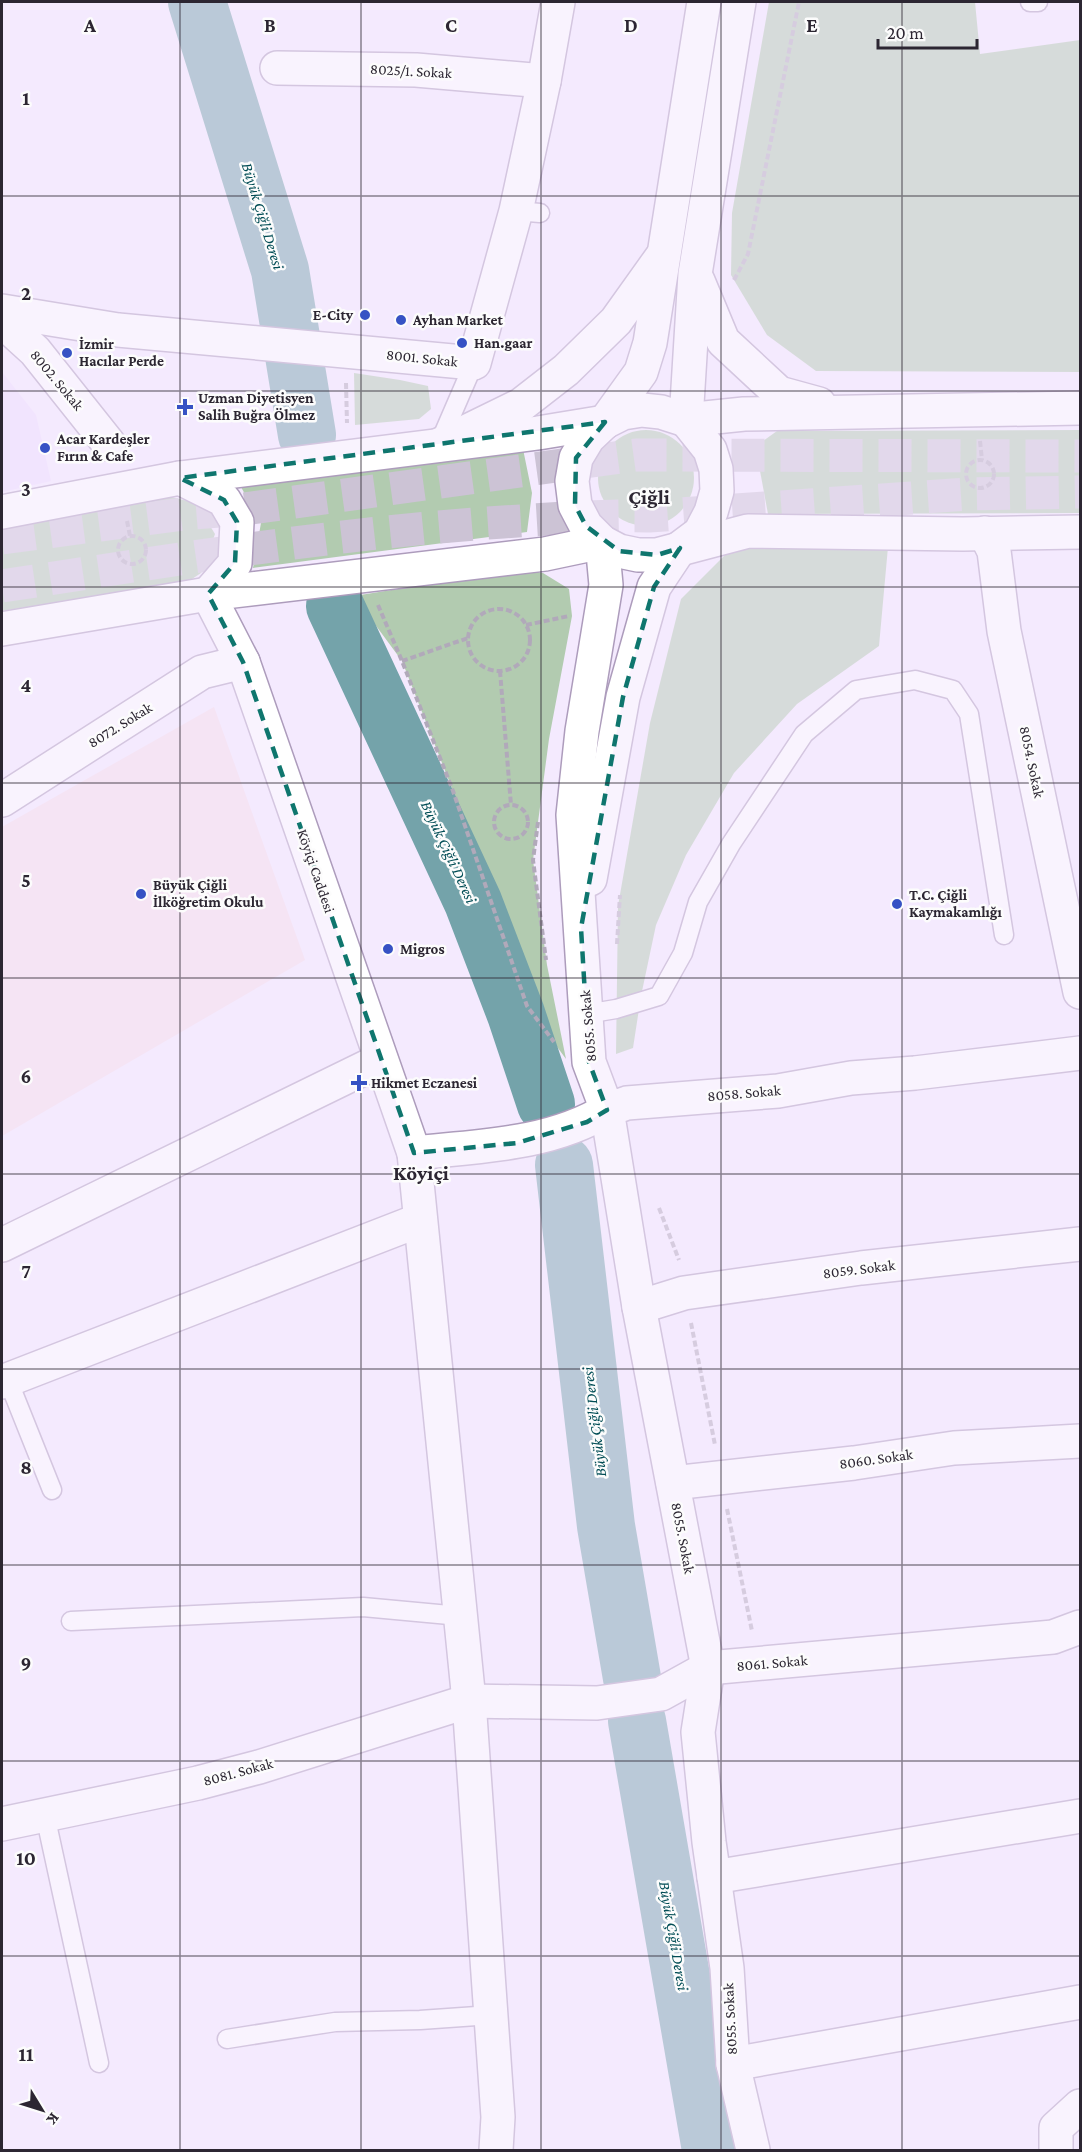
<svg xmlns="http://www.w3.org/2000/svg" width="1082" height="2152" font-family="'Crimson Pro',serif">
	<rect width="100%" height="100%" fill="#f4eafe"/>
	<path fill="#eedefe" d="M2 372 36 415 51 481 2 492Z"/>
	<path fill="#f5dde8" d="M214 707 305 960 2 1136V827Z"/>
	<g fill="#b2cbb0">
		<path d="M769 2H975L980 54 1080 40V372L816 371 767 335 731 275 732 213Z"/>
		<path d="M354 373 400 380 428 386 431 409 419 419 355 425Z"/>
		<circle cx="646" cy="478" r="48"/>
		<path d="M1080 430V513L768 514 760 471 759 444 777 431Z"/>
		<path d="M523 449 532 493 527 532 253 568 261 523 241 487Z"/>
		<path d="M171 497 196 503 215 534 201 573 189 581 2 611V529Z"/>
		<path d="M749 545 888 547 879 646 797 704 734 773 686 855 656 925 641 996 633 1048 616 1054 618 906 650 723 681 599 727 553Z"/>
		<path d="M522 569 543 573 569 589 572 616 549 739 533 860 547 965 566 1059 527 1006 453 791 402 661 354 596Z"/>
	</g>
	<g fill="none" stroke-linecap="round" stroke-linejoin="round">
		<g stroke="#74a3aa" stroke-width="58">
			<path d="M197 2 280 270 307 435"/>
			<path d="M335 606 473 902 516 1014 546 1104"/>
			<path d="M564 1165 606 1526 632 1678"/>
			<path d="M637 1721 711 2150"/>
		</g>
		<g stroke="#ccc3d5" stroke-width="33" stroke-dasharray="33 16" stroke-linecap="butt">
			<path d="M2 538 183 514 244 509 636 455 1080 456"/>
			<path d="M2 586C168 561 335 533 503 522 552 519 600 515 649 516L969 494 1080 492"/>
		</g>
		<g stroke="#ad9cbc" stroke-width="21">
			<g id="lane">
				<path d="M1030 2H1038"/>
				<path d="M516 211 540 213"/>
				<path d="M439 444 474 363"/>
				<path d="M586 1014 616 1009 659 996 683 953 698 902 731 844 804 734 856 690 915 680 953 690 969 714 1004 935"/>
				<path d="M8 1380 52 1490"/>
				<path d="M71 1621 363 1607 460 1616"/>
				<path d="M45 1815 99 2063"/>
				<path d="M227 2039 335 2022 420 2020 491 2015"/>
			</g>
		</g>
		<g stroke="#ad9cbc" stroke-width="36">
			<g id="street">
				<path d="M277 68 416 70 544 81"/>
				<path d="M2 311 118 330 474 363 516 211 544 81 558 2"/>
				<path d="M2 321 35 351 109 444"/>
				<path d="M180 478 224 500 237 522 235 563 208 594"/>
				<path d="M2 512 180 478 538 433 605 422"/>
				<path d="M985 533 994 551 1004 631 1080 992"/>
				<path d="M208 594 243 662 414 1153"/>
				<path d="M2 629 208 594 545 554 602 542"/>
				<path d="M2 800 202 672 243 662"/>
				<path d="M2 1245 381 1060"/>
				<path d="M639 1307 684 1293 861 1268 1080 1244"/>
				<path d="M2 1382 420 1220"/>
				<path d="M673 1483 854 1463 954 1448 1080 1441"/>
				<path d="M2 1824 198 1783 259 1767 469 1701 597 1703 661 1694 708 1668 1053 1637 1080 1627"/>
				<path d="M714 1877 1080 1816"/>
				<path d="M733 2064 1080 2002"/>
				<path d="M753 2150 733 2064 727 1968 709 1842 698 1732 708 1668 639 1307 607 1110 627 1103 778 1091 851 1078 915 1073 1080 1053"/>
				<path d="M1056 2150V2128L1080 2106"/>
			</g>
		</g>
		<g stroke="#ad9cbc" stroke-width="36">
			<g id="secondary">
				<path d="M704 2 650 343 641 372 605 422 588 438 576 458 572 481 575 505 586 526 602 542 619 551 638 555H657L748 531 963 534 1080 532"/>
				<path d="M698 281 723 341 779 393 819 404"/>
				<path d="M605 422 623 413 642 410 661 412 686 420 744 414 1080 408"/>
				<path d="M439 445 521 405 566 370 616 321 661 258"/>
				<path d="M590 879 623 697 654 587 680 548 700 533 711 512 717 491 716 469 710 450 686 420 695 274 739 2"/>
				<path d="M496 2150 498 2117 469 1701 414 1153C479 1146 550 1145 607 1110L589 1062 573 815 582 731 606 585 602 542"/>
			</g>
		</g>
		<g stroke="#b1a9ba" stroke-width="4" stroke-dasharray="6 3" stroke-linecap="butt">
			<path d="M734 280 748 254 799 2"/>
			<path d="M346 383 347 423"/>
			<path d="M980 441 982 460"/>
			<circle cx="980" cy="474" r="14"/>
			<path d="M127 521 130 536"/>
			<circle cx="132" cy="550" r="14"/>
			<path d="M378 605 402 661 453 791 527 1006 554 1042"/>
			<circle cx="499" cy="640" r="31"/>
			<path d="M526 625 569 616"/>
			<path d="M402 661 468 638"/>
			<path d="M500 671 511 805"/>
			<circle cx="511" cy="822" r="17"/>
			<path d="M538 822 533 860 546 960"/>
			<path d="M617 944 620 895"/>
			<path d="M659 1208 679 1260"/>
			<path d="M691 1323 715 1445"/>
			<path d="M727 1509 752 1631"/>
		</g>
		<use href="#lane" stroke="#fff" stroke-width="18"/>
		<use href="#street" stroke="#fff" stroke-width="33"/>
		<use href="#secondary" stroke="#fff" stroke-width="33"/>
	</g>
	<path d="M0 0H1082V2152H0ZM605 422 576 458 575 505 586 526 619 551 657 555 680 548 654 587 623 697 581 928 589 1062 607 1110 587 1122 517 1143 414 1153 243 662 208 594 235 563 237 522 224 500 180 478Z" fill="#f4eafe" fill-opacity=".55" fill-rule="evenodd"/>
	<path fill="none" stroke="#0f766e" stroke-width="4.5" stroke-dasharray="12 8" stroke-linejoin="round" d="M605 422 576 458 575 505 586 526 619 551 657 555 680 548 654 587 623 697 581 928 589 1062 607 1110 587 1122 517 1143 414 1153 243 662 208 594 235 563 237 522 224 500 180 478Z"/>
	<path fill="none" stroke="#2c2632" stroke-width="1.5" stroke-opacity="0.55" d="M180 2V2150M361 2V2150M541 2V2150M721 2V2150M902 2V2150M2 196H1080M2 391H1080M2 587H1080M2 783H1080M2 978H1080M2 1174H1080M2 1369H1080M2 1565H1080M2 1761H1080M2 1956H1080"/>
	<g fill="#3652c4" stroke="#fcfcfc" stroke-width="2">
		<circle cx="365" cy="315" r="6"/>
		<circle cx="401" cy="320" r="6"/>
		<circle cx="462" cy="343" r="6"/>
		<circle cx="67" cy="353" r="6"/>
		<path d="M182 398h6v6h6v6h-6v6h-6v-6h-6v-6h6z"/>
		<circle cx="45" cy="448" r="6"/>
		<circle cx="141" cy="894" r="6"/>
		<circle cx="897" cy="904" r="6"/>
		<circle cx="388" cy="949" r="6"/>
		<path d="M356 1074h6v6h6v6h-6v6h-6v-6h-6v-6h6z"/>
	</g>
	<g text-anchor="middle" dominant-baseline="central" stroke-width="5" stroke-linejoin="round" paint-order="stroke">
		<g font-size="15" fill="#2c2632" stroke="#fcfcfc">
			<text transform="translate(411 71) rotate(3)">8025/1. Sokak</text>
			<text transform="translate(422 358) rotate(6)">8001. Sokak</text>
			<text transform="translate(57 380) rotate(50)">8002. Sokak</text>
			<text transform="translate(120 725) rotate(-32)">8072. Sokak</text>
			<text transform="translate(1032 762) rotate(78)">8054. Sokak</text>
			<text transform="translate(316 871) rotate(71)">Köyiçi Caddesi</text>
			<text transform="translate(588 1026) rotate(-95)">8055. Sokak</text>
			<text transform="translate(744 1093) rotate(-5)">8058. Sokak</text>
			<text transform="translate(859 1269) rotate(-7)">8059. Sokak</text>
			<text transform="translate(876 1459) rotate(-8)">8060. Sokak</text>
			<text transform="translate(683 1538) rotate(79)">8055. Sokak</text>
			<text transform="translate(772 1663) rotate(-5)">8061. Sokak</text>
			<text transform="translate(238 1772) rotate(-15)">8081. Sokak</text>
			<text transform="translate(730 2019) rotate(-93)">8055. Sokak</text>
		</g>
		<g font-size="15" font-weight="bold" fill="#2c2632" stroke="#fcfcfc" text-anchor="start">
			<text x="353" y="315" text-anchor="end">E-City</text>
			<text x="413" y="320">Ayhan Market</text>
			<text x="474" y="343">Han.gaar</text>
			<text x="79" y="344">İzmir<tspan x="79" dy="17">Hacılar Perde</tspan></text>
			<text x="198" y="398">Uzman Diyetisyen<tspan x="198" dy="17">Salih Buğra Ölmez</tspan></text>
			<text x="57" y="439">Acar Kardeşler<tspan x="57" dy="17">Fırın &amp; Cafe</tspan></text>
			<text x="153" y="885">Büyük Çiğli<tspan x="153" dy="17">İlköğretim Okulu</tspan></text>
			<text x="909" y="895">T.C. Çiğli<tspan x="909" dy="17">Kaymakamlığı</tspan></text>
			<text x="400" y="949">Migros</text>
			<text x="371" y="1083">Hikmet Eczanesi</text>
		</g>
		<g font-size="16" font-style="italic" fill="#024d55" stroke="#fcfcfc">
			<text transform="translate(263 216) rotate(73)">Büyük Çiğli Deresi</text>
			<text transform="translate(449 852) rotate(65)">Büyük Çiğli Deresi</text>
			<text transform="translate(594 1422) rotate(-97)">Büyük Çiğli Deresi</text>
			<text transform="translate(674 1936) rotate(80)">Büyük Çiğli Deresi</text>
		</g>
		<g font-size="21" font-weight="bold" fill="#2c2632" stroke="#fcfcfc">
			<text x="649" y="497">Çiğli</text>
			<text x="421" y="1173">Köyiçi</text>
		</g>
	</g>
	<g font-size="20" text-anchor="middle" font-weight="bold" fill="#2c2632" stroke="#fcfcfc" stroke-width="5" stroke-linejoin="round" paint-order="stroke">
		<text x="90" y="32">A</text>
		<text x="270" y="32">B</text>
		<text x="451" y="32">C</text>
		<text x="631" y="32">D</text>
		<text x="812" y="32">E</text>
		<text x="26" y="105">1</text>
		<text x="26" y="300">2</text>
		<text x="26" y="496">3</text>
		<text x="26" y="692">4</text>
		<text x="26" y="887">5</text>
		<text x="26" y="1083">6</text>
		<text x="26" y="1278">7</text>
		<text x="26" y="1474">8</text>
		<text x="26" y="1670">9</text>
		<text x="26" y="1865">10</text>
		<text x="26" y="2061">11</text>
	</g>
	<rect width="1082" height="2152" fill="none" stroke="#2c2632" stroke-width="6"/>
	<g transform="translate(42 2110) rotate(128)" stroke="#fcfcfc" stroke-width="4.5" paint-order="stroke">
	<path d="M0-4.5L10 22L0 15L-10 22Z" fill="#2c2632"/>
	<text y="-9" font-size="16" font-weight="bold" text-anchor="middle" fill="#2c2632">K</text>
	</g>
	<path d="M878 39v9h99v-9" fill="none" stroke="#2c2632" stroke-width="3"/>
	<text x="887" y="39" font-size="18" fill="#2c2632" stroke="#fcfcfc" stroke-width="4.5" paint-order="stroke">20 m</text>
</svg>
